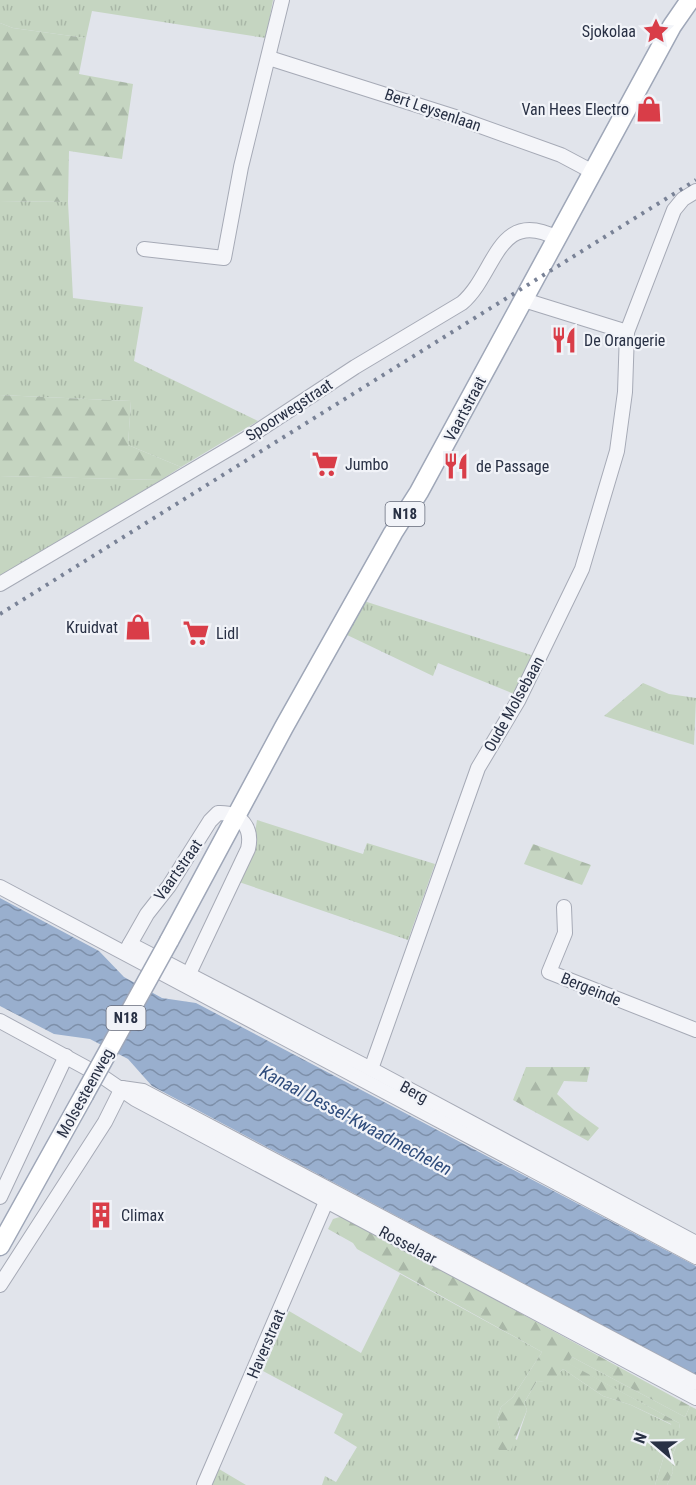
<svg xmlns="http://www.w3.org/2000/svg" width="696" height="1485" font-family="'Roboto Condensed',sans-serif">
	<defs>
		<pattern id="grass-tufts" width="24" height="20" patternUnits="userSpaceOnUse" patternTransform="scale(1.5)"><rect width="24" height="20" fill="#c5d5c1"/><path d="M3 7l-1-3M5 7V3M7 7l1-3M15 17l-1-3M17 17v-4M19 17l1-3" fill="none" stroke="#a9b7a7"/></pattern>
		<pattern id="forest-firs" width="22" height="20" patternUnits="userSpaceOnUse" patternTransform="scale(1.5)"><rect width="22" height="20" fill="#c5d5c1"/><path d="M5 1l3.5 6h-7zM16 11l3.5 6h-7z" fill="#a9b7a7"/></pattern>
		<pattern id="water-waves" width="16" height="10" patternUnits="userSpaceOnUse" patternTransform="scale(1.5)"><rect width="16" height="10" fill="#99afce"/><path d="M0 5q4-4 8 0t8 0" fill="none" stroke="#7d8fa9"/></pattern>
	</defs>
	<rect width="100%" height="100%" fill="#e1e4eb"/>
	<g fill="url(#grass-tufts)">
		<path d="M0 0H273L266 38 92 11 86 38 13 28 0 23Z"/>
		<path d="M0 201 68 202 73 298 143 307 134 361 258 421 181 467 128 445 131 401 0 395Z"/>
		<path d="M0 476 161 480 0 576Z"/>
		<path d="M364 601 534 656 514 694 438 663 433 676 345 634Z"/>
		<path d="M643 683 669 694 696 698 694 745 604 716Z"/>
		<path d="M257 820 363 854 367 843 435 864 408 940 239 882 252 851Z"/>
		<path d="M400 1274 542 1352 513 1397 501 1407 497 1419 500 1429 517 1440 527 1410 524 1403 537 1381 551 1382 563 1369 603 1396 631 1405 680 1429 679 1423 567 1363 572 1357 685 1417 690 1406 696 1409V1485H667L673 1472 671 1459 677 1444 669 1440 655 1485H322L325 1476 336 1482 357 1447 334 1433 343 1414 263 1371 289 1311 361 1353Z"/>
		<path d="M219 1469 246 1485H211Z"/>
	</g>
	<g fill="url(#forest-firs)">
		<path d="M0 23 13 28 86 38 79 74 133 84 122 159 69 151 68 202 0 201Z"/>
		<path d="M0 395 131 401 128 445 181 467 161 480 0 476Z"/>
		<path d="M533 844 591 865 582 885 524 864Z"/>
		<path d="M526 1067H590L587 1082 564 1081 557 1094 574 1110 599 1128 588 1141 513 1100Z"/>
		<path d="M343 1216 690 1406 685 1417 572 1357 568 1363 679 1423 680 1429H672L671 1424 631 1405 603 1396 563 1369 551 1383 537 1381 524 1403 527 1410 511 1450H499L493 1442 500 1429 497 1419 501 1407 513 1397 542 1352 357 1249 353 1243 328 1229 333 1219Z"/>
		<path d="M669 1440 677 1443 671 1459 673 1472 667 1485H655Z"/>
	</g>
	<path fill="url(#water-waves)" d="M0 898 99 951 124 977 162 998 196 1003 696 1266V1375L152 1086 128 1059 90 1039 54 1034 0 1006Z"/>
	<g fill="none" stroke-linecap="round" stroke-linejoin="round">
		<g stroke="#a6aab6" stroke-width="16">
			<g id="minor">
				<path d="M269 58 455 117 561 155 593 172"/>
				<path d="M144 249 224 258 241 167 282 0"/>
				<path d="M524 300 627 332"/>
				<path d="M0 584 244 440 355 367 462 303C496 274 497 207 557 238"/>
				<path d="M0 887 696 1257"/>
				<path d="M564 907 565 933 549 972 696 1030"/>
				<path d="M130 944 371 1069 696 1243"/>
				<path d="M126 951 147 914 169 886 210 821 218 813C241 812 253 828 248 849L185 982"/>
				<path d="M0 1021 103 1077 135 1099 696 1398"/>
				<path d="M371 1069 478 768 518 701 582 569 617 451 625 392 627 332 674 210 683 199 696 191"/>
				<path d="M122 1088 143 1091 696 1383"/>
				<path d="M0 1197 66 1056"/>
				<path d="M0 1285 105 1122 122 1088"/>
				<path d="M204 1485 326 1202"/>
			</g>
		</g>
		<g stroke="#9fa7b8" stroke-width="21">
			<g id="major">
				<path d="M169 941 284 727 393 533 419 492 672 26 690 0"/>
				<path d="M0 1246 84 1095"/>
			</g>
		</g>
		<use href="#minor" stroke="#f4f5f9" stroke-width="14"/>
		<use href="#major" stroke="#fff" stroke-width="18"/>
		<path stroke="#798296" stroke-width="4" stroke-dasharray="3 6" stroke-linecap="butt" d="M0 614 696 180"/>
		<g stroke="#9fa7b8" stroke-width="21" stroke-linecap="butt">
			<path id="major-bridge" d="M84 1095 169 941"/>
		</g>
		<use href="#major-bridge" stroke="#fff" stroke-width="18"/>
	</g>
	<defs>
		<g id="sight-bare" transform="scale(2.07)"><path d="M0-6L1.8-2.2L6-1.7L2.9 1.2L3.7 5.4L0 3.3L-3.7 5.4L-2.9 1.2L-6-1.7L-1.8-2.2Z" fill="#d93d48" stroke="#f1f3f8" stroke-width="2.5" paint-order="stroke"/></g>
		<g id="shop-bare" transform="scale(2.07)"><path d="M-5-2.5h2.3a2.7 3.5 0 0 1 5.4 0H5L5.5 6h-11ZM-1.5-2.5h3a1.5 2.3 0 0 0-3 0Z" fill="#d93d48" stroke="#f1f3f8" stroke-width="2.5" paint-order="stroke"/></g>
		<g id="restaurant-bare" transform="scale(2.07)"><path d="M-5-6h1v4h1v-4h1v4h1v-4h1v5L-1.5 .5V6h-2V.5L-5-1ZM5-6V6H3V1.5H1.5Q1.5-4 5-6Z" fill="#d93d48" stroke="#f1f3f8" stroke-width="2.5" paint-order="stroke"/></g>
		<g id="supermarket-bare" transform="scale(2.07)"><path d="M-6-5.5h2.5l.6 2H6L4.5 2H-2.5L-4.4-4H-6ZM-1.5 3.2a1.3 1.3 0 1 0 .1 0ZM3 3.2a1.3 1.3 0 1 0 .1 0Z" fill="#d93d48" stroke="#f1f3f8" stroke-width="2.5" paint-order="stroke"/></g>
		<g id="building-bare" transform="scale(2.07)"><path d="M-4-6H4V6H1V3H-1V6H-4ZM-2.5-4.3h1.7v1.8h-1.7ZM.8-4.3h1.7v1.8H.8ZM-2.5-1h1.7V.8h-1.7ZM.8-1h1.7V.8H.8Z" fill="#d93d48" stroke="#f1f3f8" stroke-width="2.5" paint-order="stroke"/></g>
	</defs>
	<g fill-rule="evenodd">
		<use href="#sight-bare" x="656" y="31"/>
		<use href="#shop-bare" x="649" y="109"/>
		<use href="#restaurant-bare" x="564" y="340"/>
		<use href="#supermarket-bare" x="325" y="464"/>
		<use href="#restaurant-bare" x="456" y="466"/>
		<use href="#shop-bare" x="138" y="627"/>
		<use href="#supermarket-bare" x="196" y="633"/>
		<use href="#building-bare" x="101" y="1215"/>
	</g>
	<g text-anchor="middle" dominant-baseline="central" stroke-width="4.5" stroke-linejoin="round" paint-order="stroke">
		<g fill="#f1f3f8" stroke="#646a7a" stroke-width="1.5">
			<rect x="385.5" y="502" width="39" height="24" rx="4.5"/>
			<rect x="106.5" y="1006" width="39" height="24" rx="4.5"/>
		</g>
		<g font-size="15" font-weight="bold" fill="#283044">
			<text x="405" y="514">N18</text>
			<text x="126" y="1018">N18</text>
		</g>
		<g font-size="16" fill="#283044" stroke="#f1f3f8" text-anchor="start">
			<text x="636" y="31" text-anchor="end">Sjokolaa</text>
			<text x="629" y="109" text-anchor="end">Van Hees Electro</text>
			<text x="584" y="340">De Orangerie</text>
			<text x="345" y="464">Jumbo</text>
			<text x="476" y="466">de Passage</text>
			<text x="118" y="627" text-anchor="end">Kruidvat</text>
			<text x="216" y="633">Lidl</text>
			<text x="121" y="1215">Climax</text>
		</g>
		<g font-size="16" fill="#283044" stroke="#f1f3f8">
			<text transform="translate(433 110) rotate(19)">Bert Leysenlaan</text>
			<text transform="translate(465 409) rotate(-62)">Vaartstraat</text>
			<text transform="translate(289 410) rotate(-33)">Spoorwegstraat</text>
			<text transform="translate(514 704) rotate(-61)">Oude Molsebaan</text>
			<text transform="translate(178 870) rotate(-55)">Vaartstraat</text>
			<text transform="translate(591 989) rotate(22)">Bergeinde</text>
			<text transform="translate(414 1092) rotate(28)">Berg</text>
			<text transform="translate(85 1093) rotate(-61)">Molsesteenweg</text>
			<text transform="translate(408 1245) rotate(28)">Rosselaar</text>
			<text transform="translate(266 1344) rotate(-67)">Haverstraat</text>
		</g>
		<g font-size="18" font-style="italic" fill="#2e4b7b" stroke="#f1f3f8">
			<text transform="translate(356 1120) rotate(28)">Kanaal Dessel-Kwaadmechelen</text>
		</g>
	</g>
	<g transform="translate(654 1443) rotate(290)" stroke="#f1f3f8" stroke-width="4.5" paint-order="stroke">
	<path d="M0-4.5L10 22L0 15L-10 22Z" fill="#283044"/>
	<text y="-9" font-size="16" font-weight="bold" text-anchor="middle" fill="#283044">N</text>
	</g>
</svg>
